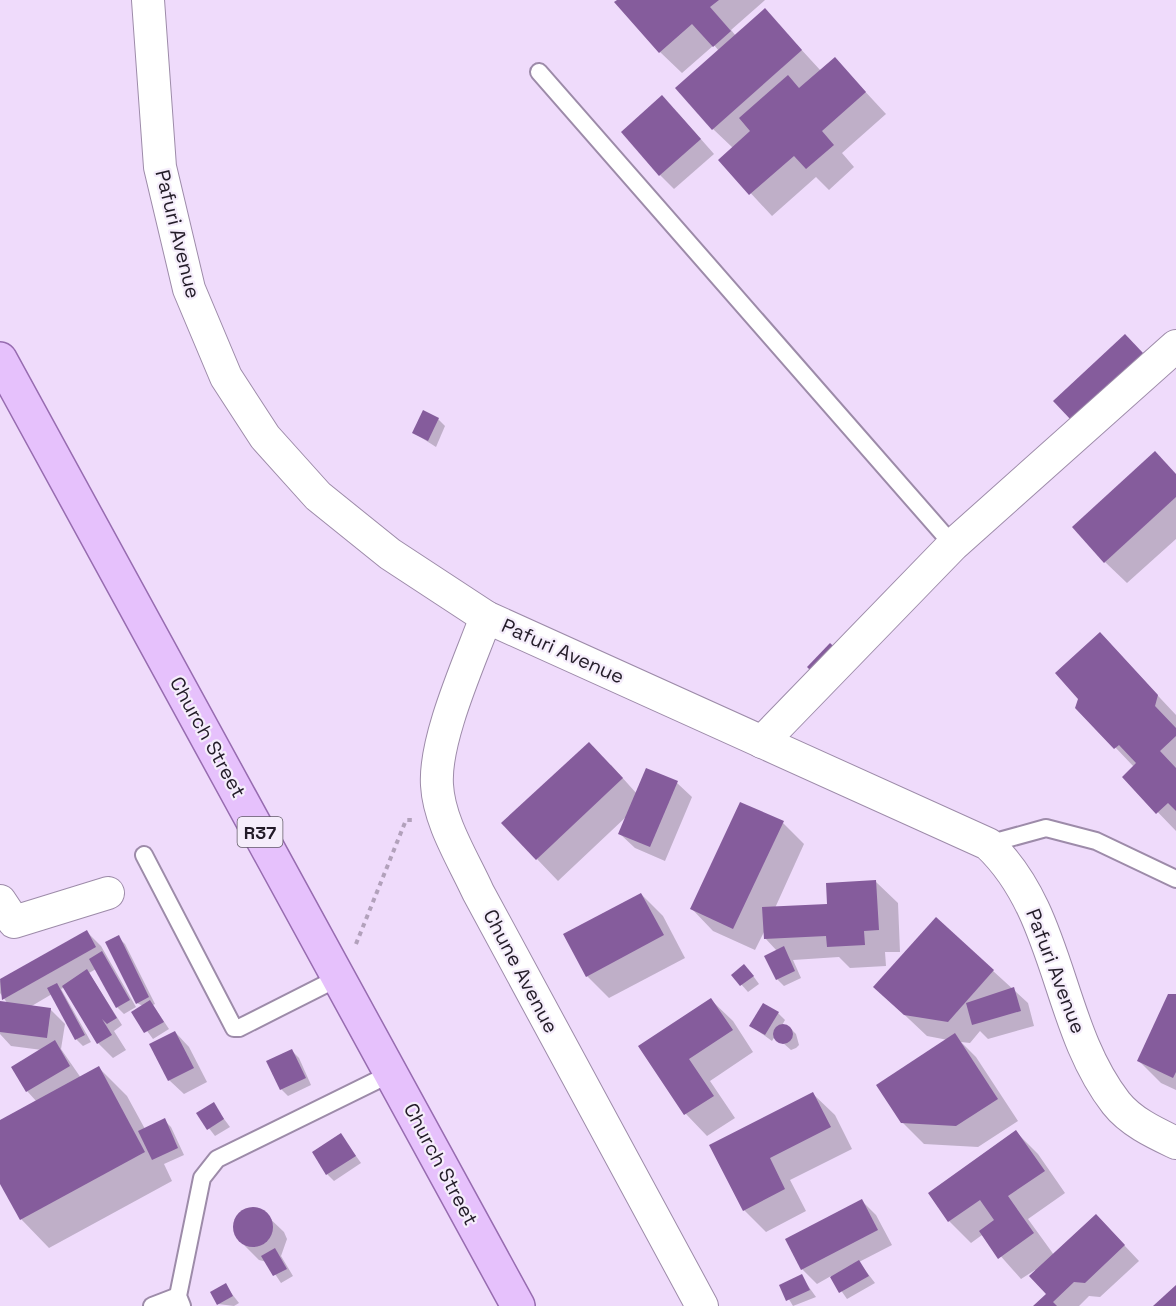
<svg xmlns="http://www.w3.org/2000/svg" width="1176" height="1306" font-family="'Space Grotesk',sans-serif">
  <rect width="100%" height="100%" fill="#efdbfb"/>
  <g fill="#0003">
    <polygon points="619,0 765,0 731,30 736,36 765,10 821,71 835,59 886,114 842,153 854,167 829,190 816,177 772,216 720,160 733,148 713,129 719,51 714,45 682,73 660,52"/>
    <polygon points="677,112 714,154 674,189 660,175"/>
    <polygon points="438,419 445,426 436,447 414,433"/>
    <polygon points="1176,474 1176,539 1127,583 1105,562"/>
    <polygon points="1100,634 1176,715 1176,831 1124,777 1134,767 1077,707"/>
    <polygon points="611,765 637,794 647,770 677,783 692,797 665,861 635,848 620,834 627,816 558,881 537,859"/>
    <polygon points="783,823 804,844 775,908 829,905 876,882 898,903 900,952 885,952 886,966 850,968 839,957 793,960 801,978 784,986 777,979 777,951 765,938 765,930 755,950 713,931 692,909"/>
    <polygon points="641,894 663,916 685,958 609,998 587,976 565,935"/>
    <polygon points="936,919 1028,1003 1034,1026 988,1039 980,1031 970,1043 961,1042 976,1057 1018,1121 978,1147 924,1144 902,1122 948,1040 927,1036 875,987"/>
    <polygon points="87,932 101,946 136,1007 124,1014 117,1007 96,969 89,973 122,1025 114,1031 126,1050 113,1058 98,1043 65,987 61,989 91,1042 83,1046 76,1039 52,994 30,1007 50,1009 65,1024 61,1049 81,1078 99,1068 127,1096 145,1129 164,1120 171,1127 184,1155 164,1164 172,1181 49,1248 21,1219 0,1181 0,1122 37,1102 27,1091 42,1050 11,1046 0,1034 0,1003 8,1004 0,993 0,981"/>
    <polygon points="118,937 125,944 155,1004 153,1005 169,1029 153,1039 133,1012 143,1006 137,1003"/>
    <polygon points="751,973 759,984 748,992 733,975"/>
    <polygon points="1176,995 1176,1090 1161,1083 1139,1061"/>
    <polygon points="711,1000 733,1021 753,1052 710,1081 735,1118 707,1136 686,1114 640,1046"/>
    <polygon points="778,1013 785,1020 781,1027 789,1027 796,1034 799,1045 796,1048 791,1050 775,1036 772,1041 751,1026"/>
    <polygon points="175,1032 189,1047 207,1082 184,1094 169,1080"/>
    <polygon points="292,1051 299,1058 311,1085 288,1096 281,1089"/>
    <polygon points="813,1094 835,1115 852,1149 790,1180 806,1211 766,1232 744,1210 711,1145"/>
    <polygon points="213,1104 230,1127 215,1136 198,1114"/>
    <polygon points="1016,1132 1038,1154 1065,1193 1028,1219 1054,1255 1110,1230 1139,1261 1100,1297 1089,1296 1079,1306 1036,1306 1049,1294 1035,1270 1021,1279 982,1235 971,1243 949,1221 930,1193"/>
    <polygon points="341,1135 361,1163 334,1181 327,1174"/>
    <polygon points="862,1201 876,1215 892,1245 859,1262 875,1283 847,1299 831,1276 817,1284 802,1269"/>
    <polygon points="246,1210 262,1211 284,1232 287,1239 281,1256 293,1276 281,1283 267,1262 259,1260 244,1245 235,1231 239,1215"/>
    <polygon points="801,1276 816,1297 793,1306 781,1286"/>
    <polygon points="225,1285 239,1303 234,1306 218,1304"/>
  </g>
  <g fill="#855c9c">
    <polygon points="617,0 719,0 710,7 731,31 713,47 692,24 659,53 614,2"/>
    <polygon points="765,8 802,50 712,130 675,88"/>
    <polygon points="835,57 866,92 822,131 834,145 806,169 794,156 749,195 718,160 750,131 739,118 788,75 799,88"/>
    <polygon points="662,95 701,139 659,176 621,132"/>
    <polygon points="1125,334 1143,353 1072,421 1053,401"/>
    <polygon points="423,410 439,418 428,441 412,433"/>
    <polygon points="1155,451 1176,474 1176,497 1104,563 1072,527"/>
    <polygon points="1100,632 1158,695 1155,706 1176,728 1176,736 1160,751 1176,768 1176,811 1168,803 1156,814 1122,777 1136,763 1119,745 1114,749 1075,708 1078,699 1055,673"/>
    <polygon points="830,643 843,655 819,679 807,667"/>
    <polygon points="589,742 623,778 536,860 501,823"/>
    <polygon points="646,768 678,781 650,847 618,834"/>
    <polygon points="740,802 784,821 733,929 690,909"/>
    <polygon points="876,880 879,930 864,931 865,945 827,947 826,936 764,939 762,907 827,904 826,883"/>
    <polygon points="641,893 664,935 586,977 563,934"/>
    <polygon points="936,917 994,970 948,1022 904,1015 873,987"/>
    <polygon points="87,930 96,947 2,1000 0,979"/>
    <polygon points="119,935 149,997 136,1004 105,942"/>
    <polygon points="784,946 795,971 776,980 764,956"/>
    <polygon points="102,951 130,1000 116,1008 89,959"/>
    <polygon points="744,964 754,976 740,986 731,975"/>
    <polygon points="87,969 117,1018 107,1024 102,1019 112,1035 97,1044 62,986"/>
    <polygon points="57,983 85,1035 75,1040 47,988"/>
    <polygon points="1014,987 1021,1011 972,1025 966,1003"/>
    <polygon points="1168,994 1176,994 1176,1072 1173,1078 1137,1061"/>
    <polygon points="711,998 733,1030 689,1059 714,1096 684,1115 638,1046"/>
    <polygon points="150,1000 164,1022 144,1033 131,1012"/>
    <polygon points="0,1001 51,1008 47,1038 0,1032"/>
    <polygon points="763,1003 779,1012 765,1035 749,1026"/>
    <circle cx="783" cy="1034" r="10"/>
    <polygon points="175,1031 194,1068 168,1081 149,1044"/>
    <polygon points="955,1033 998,1099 956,1126 901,1123 876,1085"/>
    <polygon points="55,1040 70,1066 26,1092 11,1067"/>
    <polygon points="292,1049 306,1078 280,1090 266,1061"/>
    <polygon points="99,1066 145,1152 20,1220 0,1184 0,1120"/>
    <polygon points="813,1092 831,1127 770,1158 785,1189 743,1211 709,1145"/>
    <polygon points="214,1102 224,1119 207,1130 196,1113"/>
    <polygon points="165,1118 178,1148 152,1160 138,1131"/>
    <polygon points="1016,1130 1045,1171 1008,1196 1034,1233 998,1259 979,1231 994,1220 980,1200 948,1222 928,1193"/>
    <polygon points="341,1133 356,1156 326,1175 312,1152"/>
    <polygon points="862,1199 878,1230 801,1270 785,1239"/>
    <circle cx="253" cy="1227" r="20"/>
    <polygon points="1096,1214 1125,1245 1085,1283 1074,1282 1053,1302 1057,1306 1033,1306 1046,1294 1029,1276"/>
    <polygon points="275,1248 287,1269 273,1276 261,1256"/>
    <polygon points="859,1260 869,1276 839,1293 830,1277"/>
    <polygon points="802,1274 810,1290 786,1301 779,1285"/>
    <polygon points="226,1283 233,1296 217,1305 210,1292"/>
    <polygon points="1176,1285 1176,1306 1153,1306"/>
  </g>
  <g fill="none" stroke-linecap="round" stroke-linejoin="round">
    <defs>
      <g id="lane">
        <polyline points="539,72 953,545"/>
        <polyline points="988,844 1046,828 1096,841 1176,879"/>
        <polyline points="144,855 234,1028 239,1028 340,977"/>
        <polyline points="152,1306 178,1296"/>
        <polyline points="182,1306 178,1296 202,1178 217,1159 392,1073"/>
      </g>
      <g id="street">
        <path d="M 148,0 L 160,167 L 189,289 L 226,377 L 265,437 L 318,496 L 390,554 L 486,617 L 988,844 C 1061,913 1056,1026 1116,1103 C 1131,1122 1155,1133 1176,1143"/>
        <path d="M 486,617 C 470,661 434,739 437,785 C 439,822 463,859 478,892 L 702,1306"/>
        <polyline points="762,742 953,545 1176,346"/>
        <polyline points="0,901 14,922 108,893"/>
      </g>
      <polyline id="primary" points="0,359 518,1306"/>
    </defs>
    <use href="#lane" stroke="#9d8ba9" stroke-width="20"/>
    <use href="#street" stroke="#9d8ba9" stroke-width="34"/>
    <use href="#primary" stroke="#976cb0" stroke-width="36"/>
    <polyline stroke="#b2a1bb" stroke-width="4" stroke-dasharray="4.5 4.5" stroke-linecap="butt" points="356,944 406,820 412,820"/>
    <use href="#lane" stroke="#fff" stroke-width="16"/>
    <use href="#street" stroke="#fff" stroke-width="32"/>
    <use href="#primary" stroke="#e6c1fc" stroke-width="33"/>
  </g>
  <g text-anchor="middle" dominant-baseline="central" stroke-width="4.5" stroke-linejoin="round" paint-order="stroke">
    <rect fill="#f5edfb" stroke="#625b67" stroke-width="1.5" x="237.5" y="817" width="45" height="30" rx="4.5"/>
    <g font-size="18" font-weight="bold" fill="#231c28">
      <text x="260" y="832">R37</text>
    </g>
    <g font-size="20" fill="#231c28" stroke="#f5edfb">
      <text transform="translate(178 234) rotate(76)">Pafuri Avenue</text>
      <text transform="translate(563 651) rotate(24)">Pafuri Avenue</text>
      <text transform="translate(208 737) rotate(61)">Church Street</text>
      <text transform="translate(521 971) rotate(62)">Chune Avenue</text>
      <text transform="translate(1056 971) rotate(69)">Pafuri Avenue</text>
      <text transform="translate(441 1164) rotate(62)">Church Street</text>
    </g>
  </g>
</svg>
